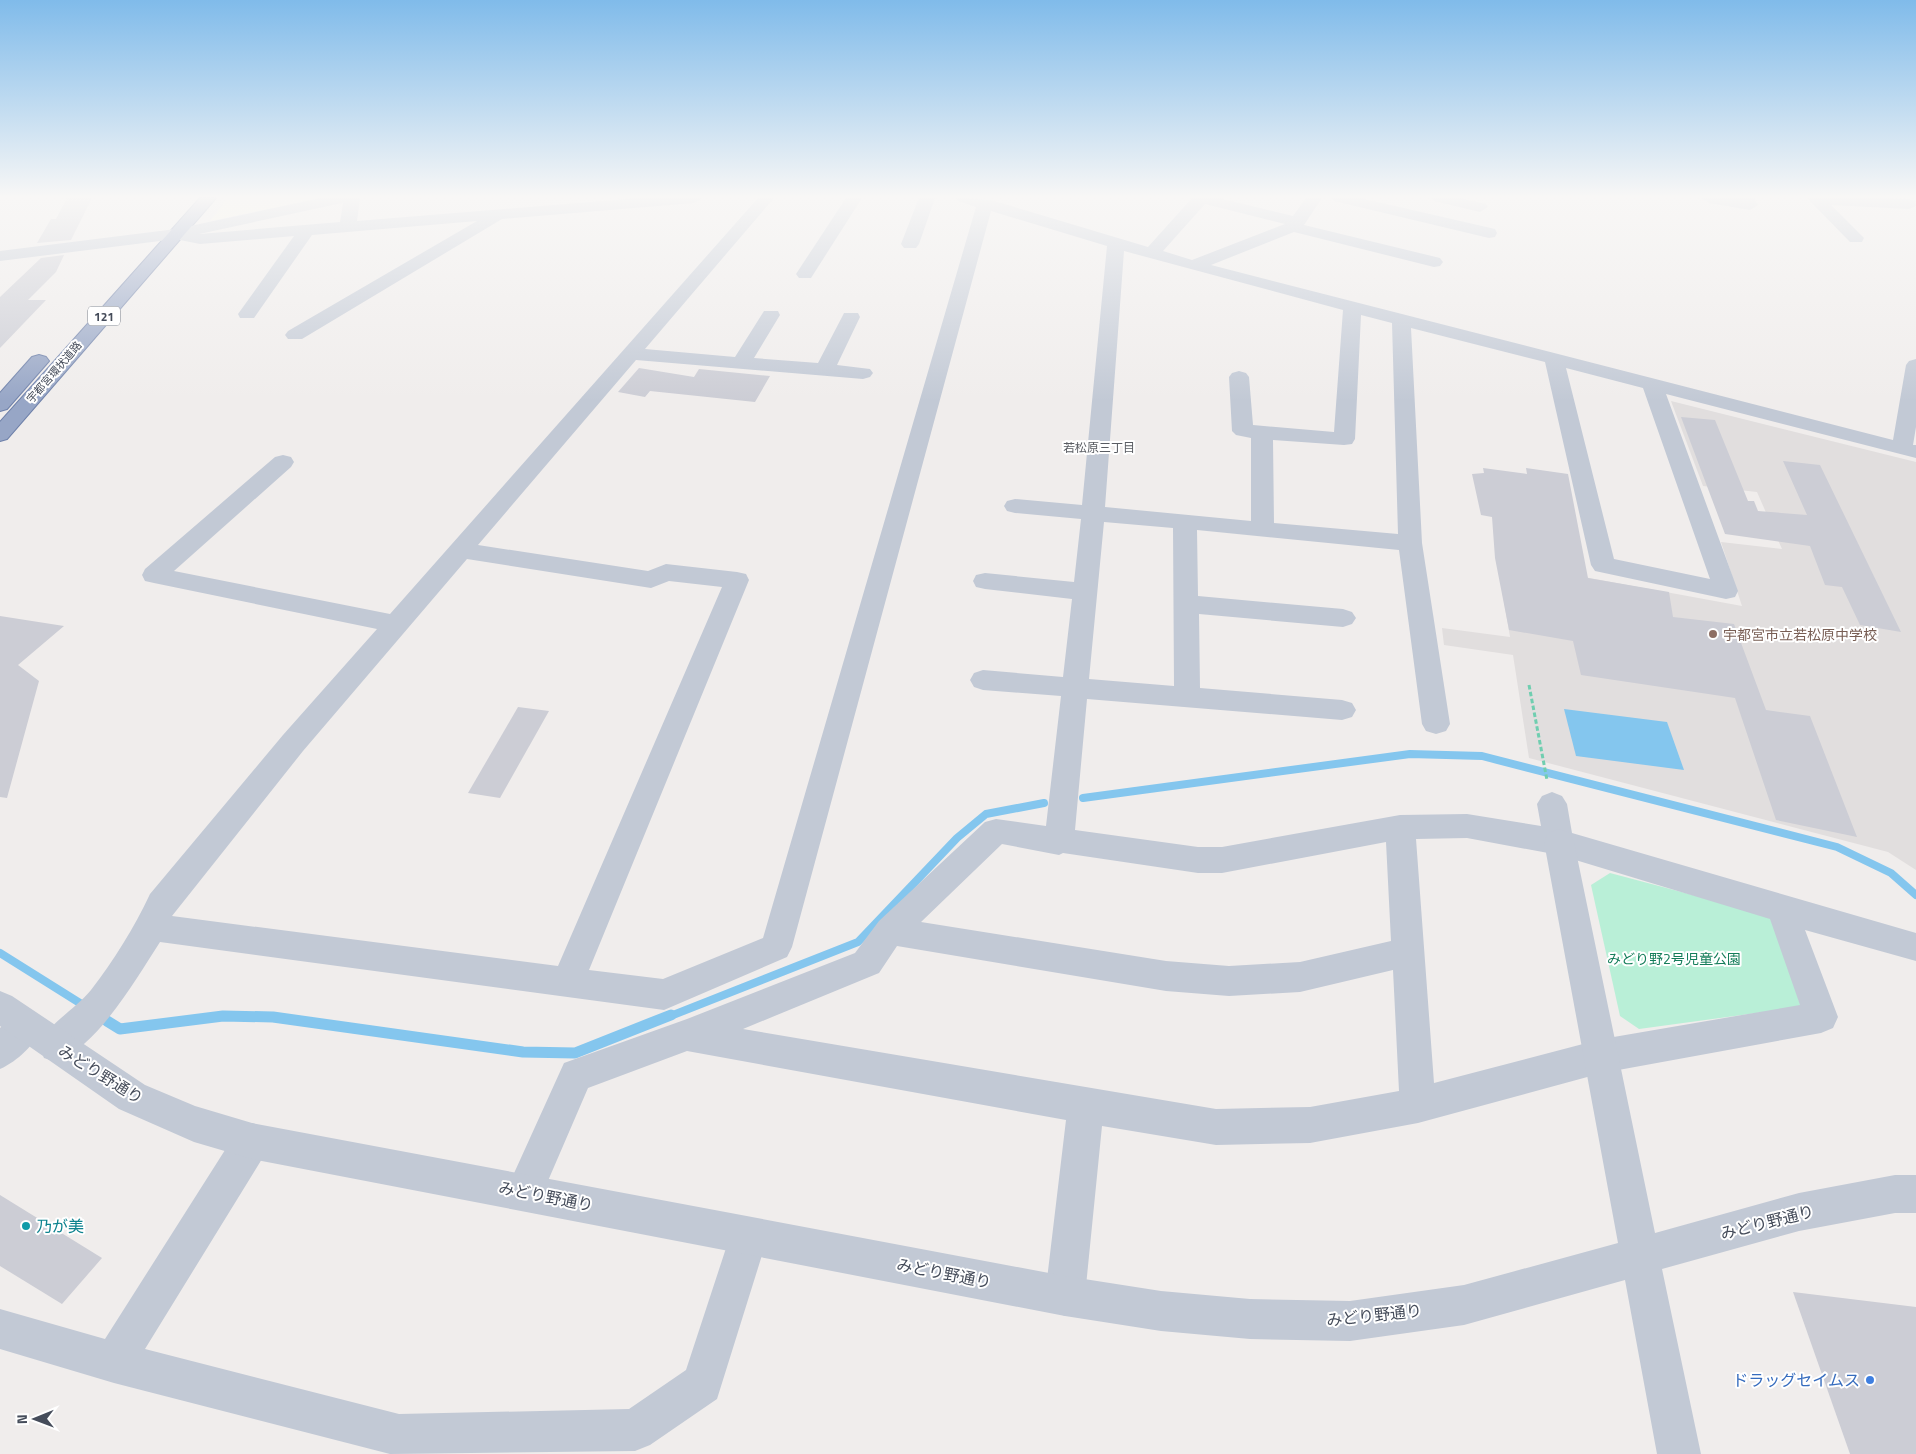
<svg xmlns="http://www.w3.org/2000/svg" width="1916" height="1454" font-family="'Titillium Web','Noto Sans JP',sans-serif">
  <rect width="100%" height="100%" fill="#f0edec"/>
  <polygon fill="#fcf9e4" points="228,198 319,198 210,221"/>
  <polygon fill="#e1dede" points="1671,401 1916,462 1916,870 1888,852 1529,758 1513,655 1444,645 1442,628 1510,637 1497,561 1742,606 1721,542 1782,549 1757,492 1703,486"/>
  <polygon fill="#b9efd7" points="1610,873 1772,916 1801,1007 1639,1029 1620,1016 1591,885"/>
  <polygon fill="#84c6ee" points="1564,709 1667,722 1684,770 1576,756"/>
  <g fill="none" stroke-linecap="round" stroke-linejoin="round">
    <g stroke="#84c6ee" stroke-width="8">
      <polyline points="1083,798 1410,754 1482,756 1837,847 1891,873 1916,895"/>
      <polyline points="0,953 83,1005"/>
      <polyline points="220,1017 249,1017"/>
      <polyline points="668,1017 858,942 957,838 986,814 1044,803"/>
    </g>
    <polyline stroke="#84c6ee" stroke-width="11" points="107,1021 120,1029 223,1016 273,1017 523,1052 575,1053 671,1015"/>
  </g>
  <g fill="#cccdd5">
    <polygon points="67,198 92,198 71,240 37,243 51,219 56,219"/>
    <polygon points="64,255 56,272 28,300 46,300 0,348 0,297 41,258"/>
    <polygon points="639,368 694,377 699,369 770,376 755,402 650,391 645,397 618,392"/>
    <polygon points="1681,417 1715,420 1748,501 1754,501 1758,511 1807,515 1783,461 1820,465 1901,632 1860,625 1842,587 1825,585 1810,546 1725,534"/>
    <polygon points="1483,468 1527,474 1526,468 1568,474 1588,578 1669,592 1673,617 1734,624 1766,710 1810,716 1857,837 1776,820 1735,698 1581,675 1573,641 1509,630 1495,558 1492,517 1481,515 1472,474 1484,473"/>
    <polygon points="0,616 64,626 18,665 39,681 7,798 0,797"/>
    <polygon points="518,707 549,711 500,798 468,793"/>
    <polygon points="0,1195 102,1258 62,1304 0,1266"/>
    <polygon points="1793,1292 1916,1307 1916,1454 1850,1454"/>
  </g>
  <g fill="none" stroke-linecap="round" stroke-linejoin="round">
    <defs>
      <g id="trunk">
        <polygon points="200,198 216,198 7,439 0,441 0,422"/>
        <polygon points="39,355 46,357 49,361 7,409 0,411 0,393 32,357"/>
      </g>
    </defs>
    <use href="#trunk" stroke="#6e80a9" stroke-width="2"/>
    <polyline stroke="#70ceb0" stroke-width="3" stroke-dasharray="4.5 2.5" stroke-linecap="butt" points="1529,685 1547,780"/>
    <g fill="#c2c9d5" fill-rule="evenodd">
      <polygon points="344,198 360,198 357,221 639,198 702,198 694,203 502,219 302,339 288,339 285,335 288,331 477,221 312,235 254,318 240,318 238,314 294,236 200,244 170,238 168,234 170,230 176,229 200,234 340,222"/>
      <path d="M 758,198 L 774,198 L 645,349 L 735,357 L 764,311 L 778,311 L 780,315 L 754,358 L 818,363 L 842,317 L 844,313 L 858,313 L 860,317 L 837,365 L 870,369 L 873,373 L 870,377 L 863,379 L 636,360 L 478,545 L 648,571 L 666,564 L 737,572 L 746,574 L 749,580 L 589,970 L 663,979 L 763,938 L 976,207 L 958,201 L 956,198 L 991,200 L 1148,247 L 1192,198 L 1219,198 L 1293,216 L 1306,198 L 1322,198 L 1304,225 L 1440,258 L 1443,262 L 1440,266 L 1434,267 L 1294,232 L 1211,265 L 1893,440 L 1906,365 L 1909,361 L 1916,359 L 1916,427 L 1913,445 L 1916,445 L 1916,458 L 1666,394 L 1738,591 L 1735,597 L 1726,599 L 1595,571 L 1591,565 L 1545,362 L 1411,328 L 1422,543 L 1450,724 L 1446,731 L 1436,734 L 1426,731 L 1422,724 L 1399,550 L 1197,530 L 1198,596 L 1343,609 L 1352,612 L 1356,618 L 1352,624 L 1343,627 L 1199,614 L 1200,688 L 1342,700 L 1352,703 L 1356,710 L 1352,717 L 1342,720 L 1087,699 L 1075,830 L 1198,847 L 1222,847 L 1400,815 L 1467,814 L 1541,826 L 1537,804 L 1542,796 L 1552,792 L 1562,796 L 1567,804 L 1572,833 L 1916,933 L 1916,961 L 1805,930 L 1838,1017 L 1833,1028 L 1821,1033 L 1602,1073 L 1418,1123 L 1310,1143 L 1216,1145 L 1102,1126 L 1085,1296 L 1079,1310 L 1065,1316 L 1051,1310 L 1045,1296 L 1066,1120 L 687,1051 L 588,1088 L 538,1204 L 525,1210 L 512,1204 L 506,1191 L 564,1063 L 687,1019 L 855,953 L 879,921 L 985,822 L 996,819 L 1046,826 L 1061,696 L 983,690 L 974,687 L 970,680 L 974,673 L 983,670 L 1063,677 L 1072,599 L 985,589 L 976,587 L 973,581 L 976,575 L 985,573 L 1074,582 L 1081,519 L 1015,513 L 1007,511 L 1004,506 L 1007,501 L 1015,499 L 1082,505 L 1107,246 L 991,211 L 792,947 L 787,957 L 664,1010 L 160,942 C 136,979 98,1046 56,1062 L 44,1058 L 39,1046 C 49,1022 75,1010 91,990 C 114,960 134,928 150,894 L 283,735 L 377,629 L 154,583 L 145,581 L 142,575 L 145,569 L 275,457 L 283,455 L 291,457 L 294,462 L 291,467 L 174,571 L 390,614 ZM 1205,204 L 1285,224 L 1192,260 L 1163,251 ZM 1124,251 L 1343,310 L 1334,432 L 1253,425 L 1249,377 L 1246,373 L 1239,371 L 1232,373 L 1229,377 L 1232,431 L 1236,435 L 1251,438 L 1251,521 L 1105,507 ZM 1361,315 L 1392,323 L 1398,534 L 1274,523 L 1273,440 L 1344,445 L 1352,444 L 1355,439 ZM 1566,368 L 1643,388 L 1710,579 L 1614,559 ZM 1104,522 L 1173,528 L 1174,686 L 1089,679 ZM 467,559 L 651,588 L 669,581 L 722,587 L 558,966 L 172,916 L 303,751 ZM 1467,838 L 1559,855 L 1770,919 L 1800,1005 L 1602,1039 L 1434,1083 L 1416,839 ZM 1386,842 L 1391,941 L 1300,962 L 1229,966 L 1166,961 L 921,922 L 1002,844 L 1059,855 L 1063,853 L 1198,873 L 1222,873 ZM 897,946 L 1166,991 L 1229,996 L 1300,992 L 1393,970 L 1399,1091 L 1310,1107 L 1216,1109 L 743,1029 L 879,973 Z"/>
      <polygon points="846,198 862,198 811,278 799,278 796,274"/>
      <polygon points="919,198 935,198 919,244 916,248 904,248 901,244"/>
      <polygon points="1332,198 1360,198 1495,229 1497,233 1495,237 1489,238 1334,201"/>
      <polygon points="1432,198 1460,198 1486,204 1488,207 1480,212 1434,201"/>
      <polygon points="1701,198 1754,198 1758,205 1750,210 1709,203"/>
      <polygon points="1807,198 1909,199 1915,201 1916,206 1909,209 1831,205 1864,238 1862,242 1850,242"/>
      <path d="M 26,1010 L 38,1015 L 43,1026 C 35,1044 18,1061 0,1069 L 0,1028 L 14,1015 Z"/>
      <polygon points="252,1123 265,1128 270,1141 265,1154 145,1349 399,1414 629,1409 686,1370 730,1236 735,1222 749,1217 763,1222 768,1236 717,1399 650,1445 635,1451 390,1454 114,1383 0,1349 0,1309 105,1339 239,1128"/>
    </g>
    <g fill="#c2c9d5" fill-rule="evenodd">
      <polygon points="321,198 350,198 342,203 176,239 0,261 0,251 176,229"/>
      <polygon points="1559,829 1570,833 1574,842 1655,1233 1799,1193 1895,1175 1916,1175 1916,1213 1895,1213 1799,1231 1662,1269 1701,1454 1657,1454 1625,1280 1464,1325 1350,1341 1250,1339 1161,1331 1065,1316 252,1159 194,1142 119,1109 0,1026 0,991 12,996 145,1085 195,1106 252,1123 1065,1276 1161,1291 1250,1299 1350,1301 1464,1285 1618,1243 1544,842 1548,833"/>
    </g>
    <use href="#trunk" fill="#97a6c6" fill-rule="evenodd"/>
  </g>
  <linearGradient id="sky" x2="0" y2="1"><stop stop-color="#80bbea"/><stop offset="0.49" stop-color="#f8f7f6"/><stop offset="1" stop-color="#f8f7f6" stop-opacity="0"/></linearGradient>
  <rect width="1916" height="401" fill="url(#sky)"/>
  <circle fill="#8d6e63" stroke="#fff" stroke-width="2" cx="1713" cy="634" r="5"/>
  <circle fill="#0f9aa8" stroke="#fff" stroke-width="2" cx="26" cy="1226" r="5"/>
  <circle fill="#3f7fe0" stroke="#fff" stroke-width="2" cx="1870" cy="1380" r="5"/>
  <g text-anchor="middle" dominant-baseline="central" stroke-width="4" stroke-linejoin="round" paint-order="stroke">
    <g font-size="11" fill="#454c5a" stroke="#fff">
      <text transform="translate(54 372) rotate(-49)">宇都宮環状道路</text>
    </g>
    <rect fill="#fff" stroke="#7d828c" stroke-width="1" x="88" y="306.5" width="32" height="19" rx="4"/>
    <g font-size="12" font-weight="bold" fill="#454c5a">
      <text x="104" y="316">121</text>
    </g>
    <g font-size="12" fill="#595c62" stroke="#fff">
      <text x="1099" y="447">若松原三丁目</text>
    </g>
    <g font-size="14" fill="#785e54" stroke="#fff" text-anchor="start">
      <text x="1723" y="634">宇都宮市立若松原中学校</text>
    </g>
    <g font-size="14" fill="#147d5a" stroke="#fff">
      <text x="1674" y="958">みどり野2号児童公園</text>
    </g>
    <g font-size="16" fill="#454c5a" stroke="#fff">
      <text transform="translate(101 1074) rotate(32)">みどり野通り</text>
      <text transform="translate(546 1196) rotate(11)">みどり野通り</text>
      <text transform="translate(1767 1222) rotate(-14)">みどり野通り</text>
      <text transform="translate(944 1273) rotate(11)">みどり野通り</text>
      <text transform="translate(1374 1315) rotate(-6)">みどり野通り</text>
    </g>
    <g font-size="16" fill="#0d838f" stroke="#fff" text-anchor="start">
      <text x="36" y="1226">乃が美</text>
    </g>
    <g font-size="16" fill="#366cbe" stroke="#fff" text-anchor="end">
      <text x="1860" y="1380">ドラッグセイムス</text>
    </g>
  </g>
  <g transform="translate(35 1419) rotate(269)" stroke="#ffffff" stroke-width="4" paint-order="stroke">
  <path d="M0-4L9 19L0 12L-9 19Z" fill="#454c5a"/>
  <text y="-8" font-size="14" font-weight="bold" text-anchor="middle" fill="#454c5a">N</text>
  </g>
</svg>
